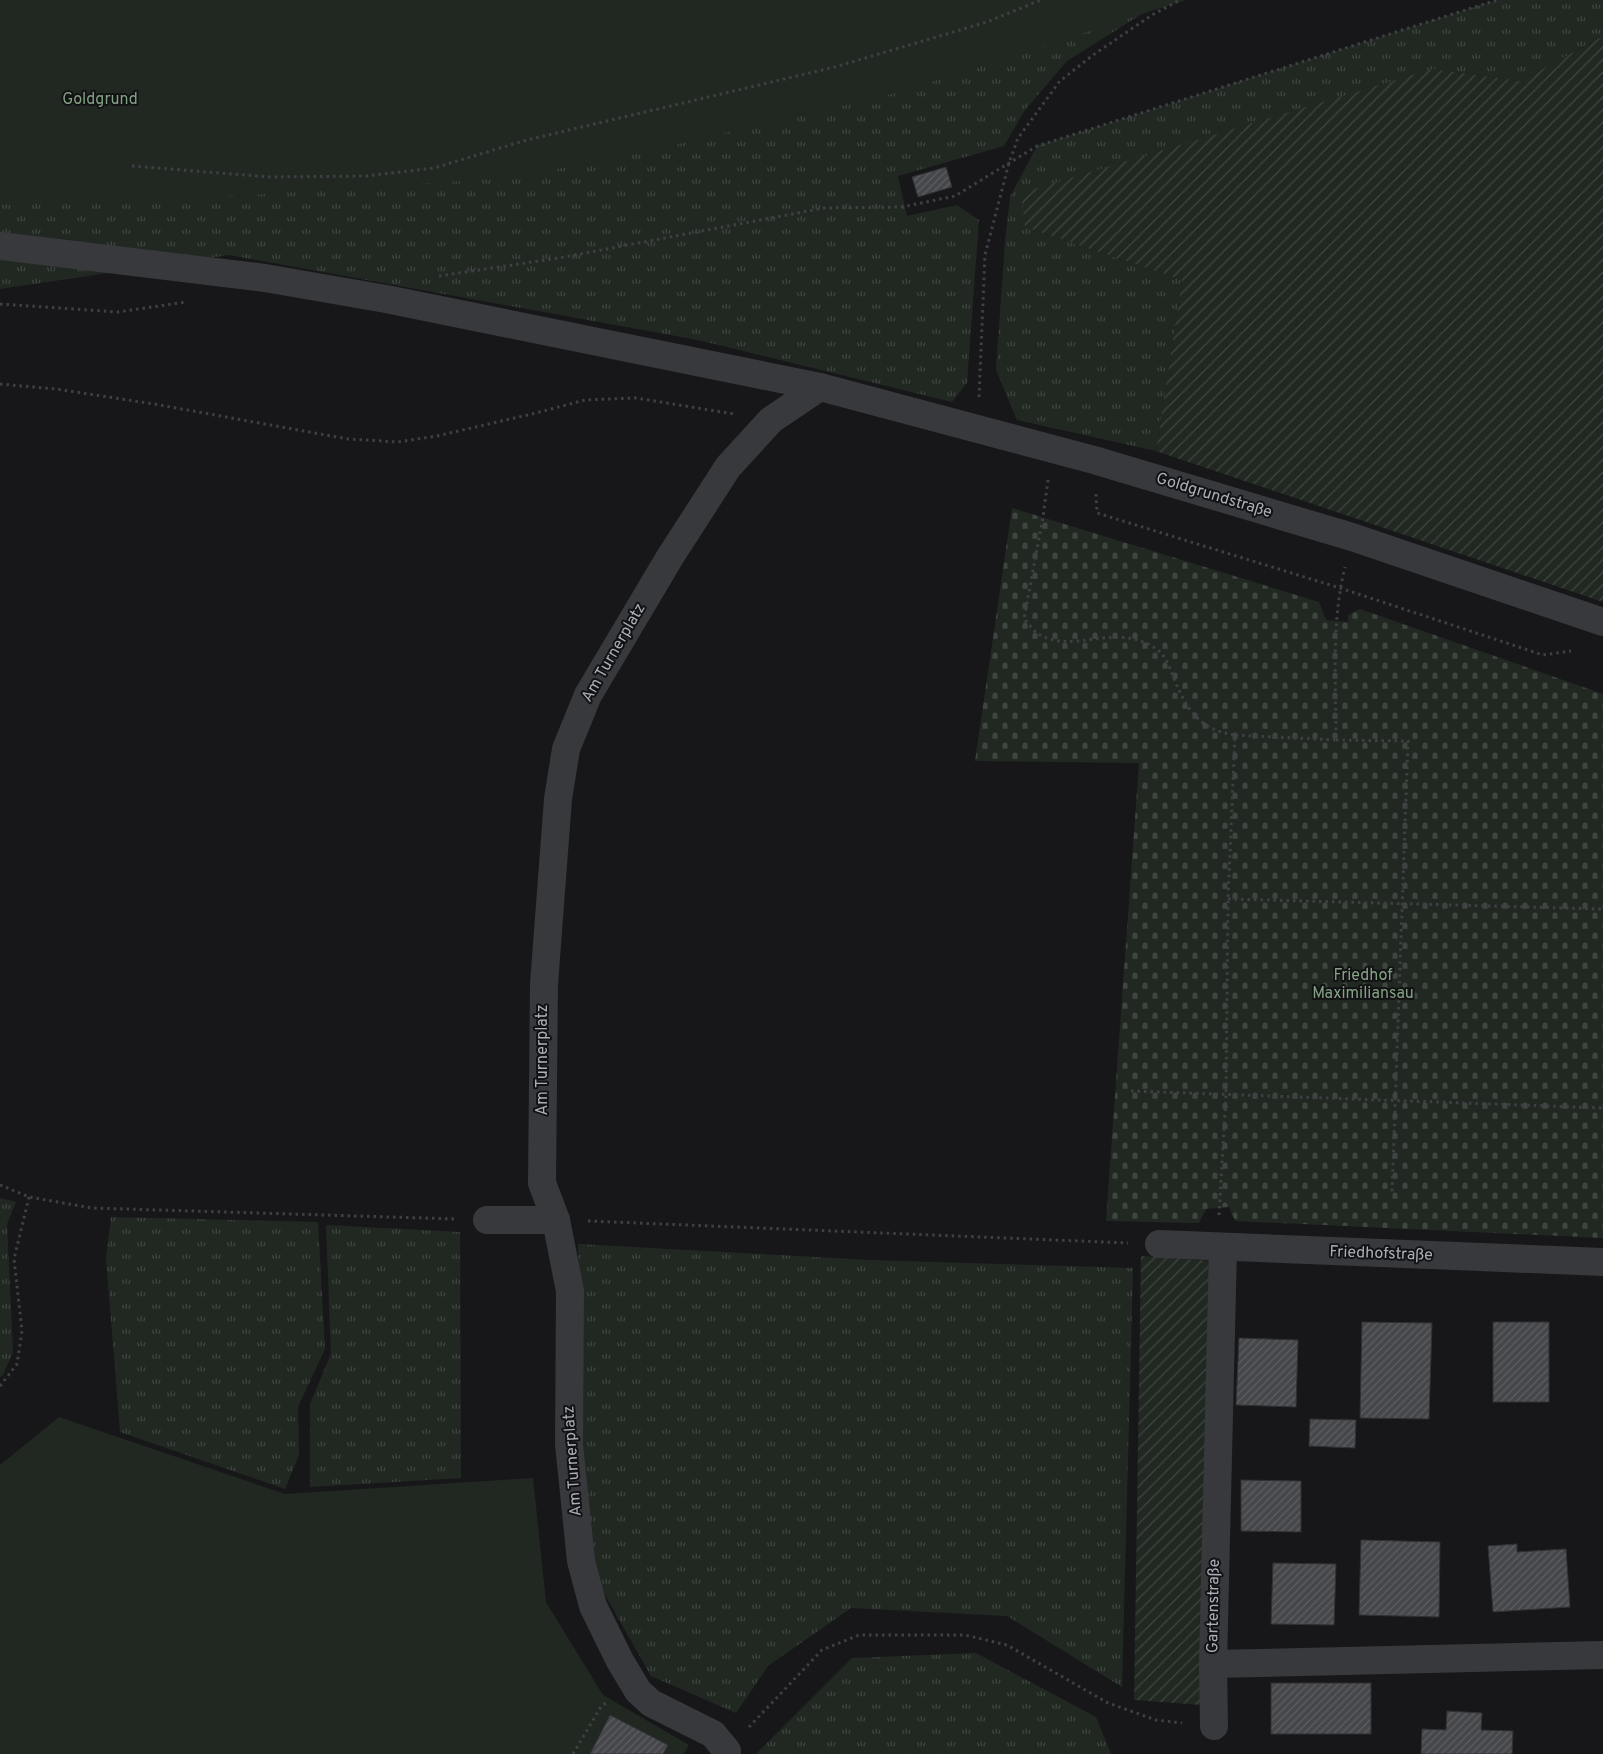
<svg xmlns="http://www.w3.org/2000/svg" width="1603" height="1754" font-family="Overpass,sans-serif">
  <defs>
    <pattern id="grass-tufts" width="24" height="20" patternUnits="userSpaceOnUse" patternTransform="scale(1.25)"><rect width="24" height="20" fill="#212822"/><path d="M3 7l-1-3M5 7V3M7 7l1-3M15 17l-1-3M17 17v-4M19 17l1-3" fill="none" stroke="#3f4540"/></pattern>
    <pattern id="cemetery-stones" width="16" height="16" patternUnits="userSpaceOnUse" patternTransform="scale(1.25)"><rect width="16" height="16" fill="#212822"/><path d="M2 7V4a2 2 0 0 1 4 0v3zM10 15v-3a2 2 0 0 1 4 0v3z" fill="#3f4540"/></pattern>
    <pattern id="garden-furrows" width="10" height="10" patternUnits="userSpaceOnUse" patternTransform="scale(1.25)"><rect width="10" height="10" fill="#212822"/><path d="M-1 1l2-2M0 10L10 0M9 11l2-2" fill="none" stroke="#3f4540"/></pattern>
    <pattern id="building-hatch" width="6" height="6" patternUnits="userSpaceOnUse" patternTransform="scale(1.25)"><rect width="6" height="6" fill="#46474b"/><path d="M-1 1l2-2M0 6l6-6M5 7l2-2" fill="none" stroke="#5e5f63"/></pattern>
  </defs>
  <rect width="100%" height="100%" fill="#171719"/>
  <g fill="url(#grass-tufts)">
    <polygon points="0,0 1164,0 1067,61 1025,110 1004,146 898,176 907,216 957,205 979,220 967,383 952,402 698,340 229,255 0,289"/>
    <polygon points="1497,0 1603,0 1603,36 1521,81 1432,69 1025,227 1182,280 1156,451 1017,420 996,370 1005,241 1010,197 1037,146"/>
    <polygon points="0,1198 16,1202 7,1224 13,1352 3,1375 0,1377"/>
    <polygon points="111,1217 318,1222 325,1349 298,1407 299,1455 285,1489 120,1432 106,1258"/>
    <polygon points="326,1225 460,1232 461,1478 310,1487 310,1404 331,1354"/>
    <polygon points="578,1244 869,1260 1133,1268 1122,1687 1007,1616 851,1608 768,1666 736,1713 651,1676 596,1579 582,1434"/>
    <polygon points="976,1653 1096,1717 1111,1754 756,1754 852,1658"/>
  </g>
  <polygon fill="url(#cemetery-stones)" points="1012,508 1319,602 1326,620 1348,622 1348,615 1360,609 1603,694 1603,1238 1235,1221 1229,1207 1206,1209 1199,1223 1106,1221 1139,763 975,761"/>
  <g fill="#212822">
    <polygon points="0,0 1186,0 896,93 600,162 492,179 251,195 0,204"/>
    <polygon points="59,1417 285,1494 533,1478 546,1602 603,1695 689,1745 684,1754 0,1754 0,1465"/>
  </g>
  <g fill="url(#garden-furrows)">
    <polygon points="1603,36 1603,602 1156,451 1182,280 1025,227 1021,193 1432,69 1521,81"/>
    <polygon points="1141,1256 1212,1261 1201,1705 1134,1700"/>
  </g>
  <g fill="url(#building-hatch)" stroke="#313134">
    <polygon points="946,167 952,187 918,197 912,177"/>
    <polygon points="1362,1322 1432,1323 1429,1419 1360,1418"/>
    <rect x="1493" y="1322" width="56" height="80"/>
    <polygon points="1239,1338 1298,1340 1296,1407 1236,1405"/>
    <polygon points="1310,1419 1356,1420 1355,1448 1309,1446"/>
    <polygon points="1241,1480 1301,1481 1301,1532 1241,1531"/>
    <polygon points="1361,1540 1440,1542 1439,1617 1359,1615"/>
    <polygon points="1517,1544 1517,1552 1566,1549 1570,1607 1493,1612 1488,1546"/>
    <polygon points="1273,1563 1336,1564 1334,1625 1271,1624"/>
    <rect x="1271" y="1683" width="100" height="51"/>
    <polygon points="1447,1711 1482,1713 1481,1730 1513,1731 1512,1754 1421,1754 1422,1729 1446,1730"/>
    <polygon points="610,1715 668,1745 663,1754 590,1754"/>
  </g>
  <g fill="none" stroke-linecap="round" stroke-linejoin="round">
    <g stroke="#3e4044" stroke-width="3" stroke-dasharray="2.5 4" stroke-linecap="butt">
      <polyline points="132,166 270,177 366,176 434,168 527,140 835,67 987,22 1041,0"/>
      <polyline points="439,276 559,258 824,208 902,207 955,196 1037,146 1497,0"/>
      <polyline points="0,304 118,312 186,302"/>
      <polyline points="0,384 56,389 154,404 348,439 398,442 437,436 536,413 585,400 636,398 734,414"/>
      <polyline points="979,397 985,255 1009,163 1018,138 1060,81 1093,55 1152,15 1180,0"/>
      <path d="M 1048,480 L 1043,517 L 1024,619 C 1029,624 1034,632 1040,635 C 1075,654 1115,622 1155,648 C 1165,654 1169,666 1173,676 C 1186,709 1199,730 1235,735"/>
      <polyline points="1096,494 1097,513 1340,588 1543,655 1571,651"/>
      <polyline points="1336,740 1408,741 1392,1193"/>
      <polyline points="1228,899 1603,909"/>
      <polyline points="1131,1091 1603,1108"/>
      <polyline points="0,1185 29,1197 92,1208 457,1219"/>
      <path d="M 1219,1215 L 1226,1095 L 1228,899 L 1235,735 L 1336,740 C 1336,683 1331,623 1345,567"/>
      <polyline points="588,1221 1128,1243"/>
      <polyline points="0,1386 17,1364 22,1331 14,1259 29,1197"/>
      <polyline points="749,1727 822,1650 859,1635 965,1635 1007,1645 1108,1703 1156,1720 1182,1723"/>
      <polyline points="573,1754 602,1705 607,1703"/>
    </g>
    <g stroke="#38393d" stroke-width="28">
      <polyline points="0,246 265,278 386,299 820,387 1094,460 1352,537 1603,622"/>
      <polyline points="487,1220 556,1220"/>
      <polyline points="1159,1244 1603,1262"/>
      <polyline points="1223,1248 1213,1664 1603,1655"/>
      <polyline points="1213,1664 1214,1726"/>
      <polyline points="726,1754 727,1751 713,1734 651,1703 638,1691 620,1661 593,1606 581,1561 569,1444 570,1291 556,1220 542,1183 544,984 558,799 566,749 588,695 670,557 728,467 771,420 820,387"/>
    </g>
  </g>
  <g text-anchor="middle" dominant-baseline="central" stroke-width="4" stroke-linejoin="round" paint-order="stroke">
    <g font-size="16" fill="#83a183" stroke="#121214">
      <text x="100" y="100">Goldgrund</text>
      <text x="1363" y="976">Friedhof<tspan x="1363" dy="18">Maximiliansau</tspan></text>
    </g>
    <g font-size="16" fill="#aaafb7" stroke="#121214">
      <text transform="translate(1214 496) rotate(17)">Goldgrundstraße</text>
      <text transform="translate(614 653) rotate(-60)">Am Turnerplatz</text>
      <text transform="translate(543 1060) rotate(-90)">Am Turnerplatz</text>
      <text transform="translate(1381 1254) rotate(2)">Friedhofstraße</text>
      <text transform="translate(573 1461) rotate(-94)">Am Turnerplatz</text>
      <text transform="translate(1214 1606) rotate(-89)">Gartenstraße</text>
    </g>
  </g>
</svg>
